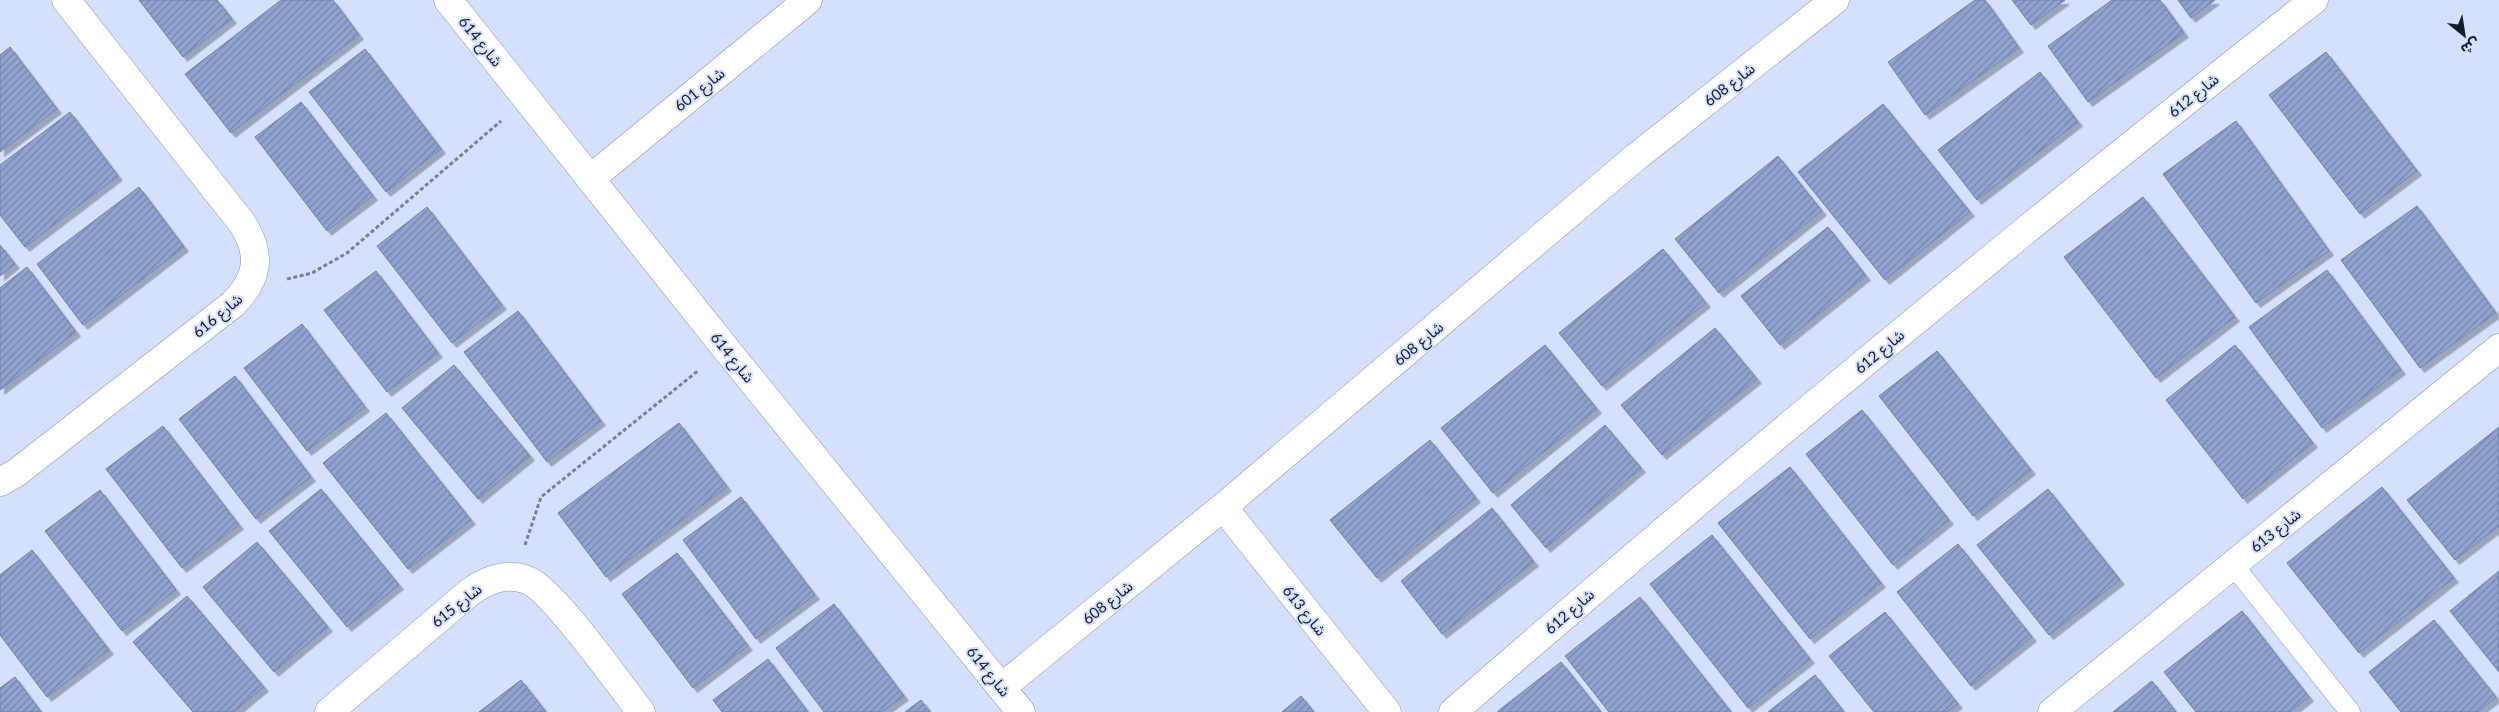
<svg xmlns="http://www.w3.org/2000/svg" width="2499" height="712" font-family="Lato,'Noto Sans Arabic',sans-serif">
  <defs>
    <pattern id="building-hatch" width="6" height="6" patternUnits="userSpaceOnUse" patternTransform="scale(1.25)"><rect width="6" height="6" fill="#90a3cf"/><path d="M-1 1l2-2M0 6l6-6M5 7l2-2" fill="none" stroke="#7484a8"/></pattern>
    <filter id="shadow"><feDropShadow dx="4.5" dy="4.5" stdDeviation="0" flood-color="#0004"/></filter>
  </defs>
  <rect width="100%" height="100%" fill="#d4e0fc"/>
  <g fill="url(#building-hatch)" stroke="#6f82ab" filter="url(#shadow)">
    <polygon points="139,0 217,0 232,19 183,57"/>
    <polygon points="281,0 333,0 359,35 231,133 185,74"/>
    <polygon points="1975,0 1985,0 2019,48 1925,115 1888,62"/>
    <polygon points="2012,0 2065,0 2031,25"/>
    <polygon points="2112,0 2160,0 2184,33 2088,102 2048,46"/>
    <polygon points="2178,0 2215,0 2191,18"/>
    <polygon points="10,47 57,109 0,152 0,55"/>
    <polygon points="365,49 441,149 386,192 309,92"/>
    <polygon points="2326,52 2417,171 2360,214 2269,95"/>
    <polygon points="2040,72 2078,122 1977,200 1938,150"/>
    <polygon points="301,102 373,196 327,231 255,137"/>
    <polygon points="1883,104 1970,212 1885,280 1798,172"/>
    <polygon points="70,112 118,176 25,247 0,215 0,165"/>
    <polygon points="2236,121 2329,251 2256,303 2163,174"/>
    <polygon points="1778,156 1822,211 1719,293 1675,239"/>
    <polygon points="139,187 184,247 83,325 37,264"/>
    <polygon points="2143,197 2235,317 2156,378 2064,257"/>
    <polygon points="2417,206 2496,313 2420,368 2341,260"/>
    <polygon points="427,207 502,305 452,343 377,246"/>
    <polygon points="1828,227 1866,276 1780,345 1741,296"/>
    <polygon points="0,245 15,264 0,276"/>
    <polygon points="1663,249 1706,303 1602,386 1559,333"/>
    <polygon points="27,267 76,332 0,390 0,288"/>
    <polygon points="2327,270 2401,370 2322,428 2249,327"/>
    <polygon points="376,271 438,353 387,392 324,310"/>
    <polygon points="518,311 601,421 547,462 464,352"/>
    <polygon points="302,324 365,407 307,451 244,368"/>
    <polygon points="1715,328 1757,379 1662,455 1621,405"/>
    <polygon points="1545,345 1597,409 1493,493 1441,428"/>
    <polygon points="2235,345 2313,443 2243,499 2166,400"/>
    <polygon points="1937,351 2031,470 1973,516 1879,396"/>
    <polygon points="454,365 530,456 478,499 402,408"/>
    <polygon points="235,376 311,477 256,519 179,419"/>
    <polygon points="1862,410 1949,520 1893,565 1806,454"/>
    <polygon points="386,413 471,520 408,569 323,463"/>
    <polygon points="679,423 727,487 606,577 558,513"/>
    <polygon points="1605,425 1641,468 1546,548 1511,505"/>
    <polygon points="163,426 239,525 182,568 106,469"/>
    <polygon points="2499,427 2499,526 2455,560 2407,500"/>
    <polygon points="1430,440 1476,498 1377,578 1330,520"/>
    <polygon points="1790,467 1881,583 1810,639 1718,523"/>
    <polygon points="2382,487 2454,578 2359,653 2287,563"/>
    <polygon points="321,489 399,585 347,627 269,531"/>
    <polygon points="2048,489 2120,580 2049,635 1977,545"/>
    <polygon points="100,490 176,590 122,631 45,531"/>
    <polygon points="741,497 815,595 756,639 683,540"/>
    <polygon points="1492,508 1534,562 1442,634 1401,581"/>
    <polygon points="1712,535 1810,659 1748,708 1650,584"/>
    <polygon points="257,542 328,627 274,672 203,587"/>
    <polygon points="1958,544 2032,637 1971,686 1897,592"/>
    <polygon points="32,550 109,650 47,697 0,635 0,575"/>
    <polygon points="677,553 748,646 693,688 622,594"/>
    <polygon points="2499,571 2499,672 2450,611"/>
    <polygon points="187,596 264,687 234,712 193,712 133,642"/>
    <polygon points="1640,597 1731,712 1609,712 1565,656"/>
    <polygon points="834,604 904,696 882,712 824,712 776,648"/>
    <polygon points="2242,611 2309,697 2290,712 2196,712 2164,672"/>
    <polygon points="1885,612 1958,704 1947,712 1874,712 1829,656"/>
    <polygon points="2434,620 2496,697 2478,712 2401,712 2369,672"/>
    <polygon points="768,659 808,712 722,712 713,700"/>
    <polygon points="1561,662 1601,712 1498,712 1498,711"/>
    <polygon points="1815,675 1844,712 1768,712"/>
    <polygon points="15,677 41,712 0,712 0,688"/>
    <polygon points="521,680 546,712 479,712"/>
    <polygon points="2152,681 2176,712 2113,712"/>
    <polygon points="1301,696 1314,712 1282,712"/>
    <polygon points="921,700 930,712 905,712"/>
  </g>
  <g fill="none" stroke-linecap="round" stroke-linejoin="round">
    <defs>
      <polyline id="lane" points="2233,565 2350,712"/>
      <g id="street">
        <polyline points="448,0 726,349 1021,712"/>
        <polyline points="590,179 808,0"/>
        <path d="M 0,482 L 16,473 L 233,304 C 259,278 262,254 242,223 L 66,0"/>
        <polyline points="1223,507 1387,712"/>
        <polyline points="1002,687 1223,507 1636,157 1835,0"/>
        <path d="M 329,712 L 470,592 C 487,580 506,572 527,580 C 553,589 620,686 641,712"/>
        <path d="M 1453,712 C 1734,468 2021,230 2314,0"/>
        <polyline points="2052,712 2499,348"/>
      </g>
    </defs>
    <use href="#lane" stroke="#8396c1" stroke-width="21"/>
    <use href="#street" stroke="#8396c1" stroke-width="29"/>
    <g stroke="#788198" stroke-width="3" stroke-dasharray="4 2.5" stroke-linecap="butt">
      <polyline points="287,279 312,273 347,253 501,121"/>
      <polyline points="525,545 541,497 699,370"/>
    </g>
    <use href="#lane" stroke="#fff" stroke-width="20"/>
    <use href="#street" stroke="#fff" stroke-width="28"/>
  </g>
  <g text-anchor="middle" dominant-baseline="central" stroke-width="4" stroke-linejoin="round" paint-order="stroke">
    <g font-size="15" fill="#141b2b" stroke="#d4e0fc">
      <text transform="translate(481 41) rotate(51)">شارع 614</text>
      <text transform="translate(1729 84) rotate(-38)">شارع 608</text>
      <text transform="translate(699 89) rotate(-39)">شارع 601</text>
      <text transform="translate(2193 95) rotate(-39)">شارع 612</text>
      <text transform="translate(217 315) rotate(-40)">شارع 616</text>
      <text transform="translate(1418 343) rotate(-40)">شارع 608</text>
      <text transform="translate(1879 351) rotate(-40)">شارع 612</text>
      <text transform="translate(733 357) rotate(51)">شارع 614</text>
      <text transform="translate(2275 530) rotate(-39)">شارع 613</text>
      <text transform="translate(1107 602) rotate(-39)">شارع 608</text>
      <text transform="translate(456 605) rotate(-39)">شارع 615</text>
      <text transform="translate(1305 610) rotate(51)">شارع 613</text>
      <text transform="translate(1569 611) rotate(-41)">شارع 612</text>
      <text transform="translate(989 671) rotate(51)">شارع 614</text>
    </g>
  </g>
  <g transform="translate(2464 35) rotate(150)" stroke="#d4e0fc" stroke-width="4" paint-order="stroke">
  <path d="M0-4L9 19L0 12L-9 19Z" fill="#141b2b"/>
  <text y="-8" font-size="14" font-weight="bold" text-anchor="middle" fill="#141b2b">ش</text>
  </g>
</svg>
